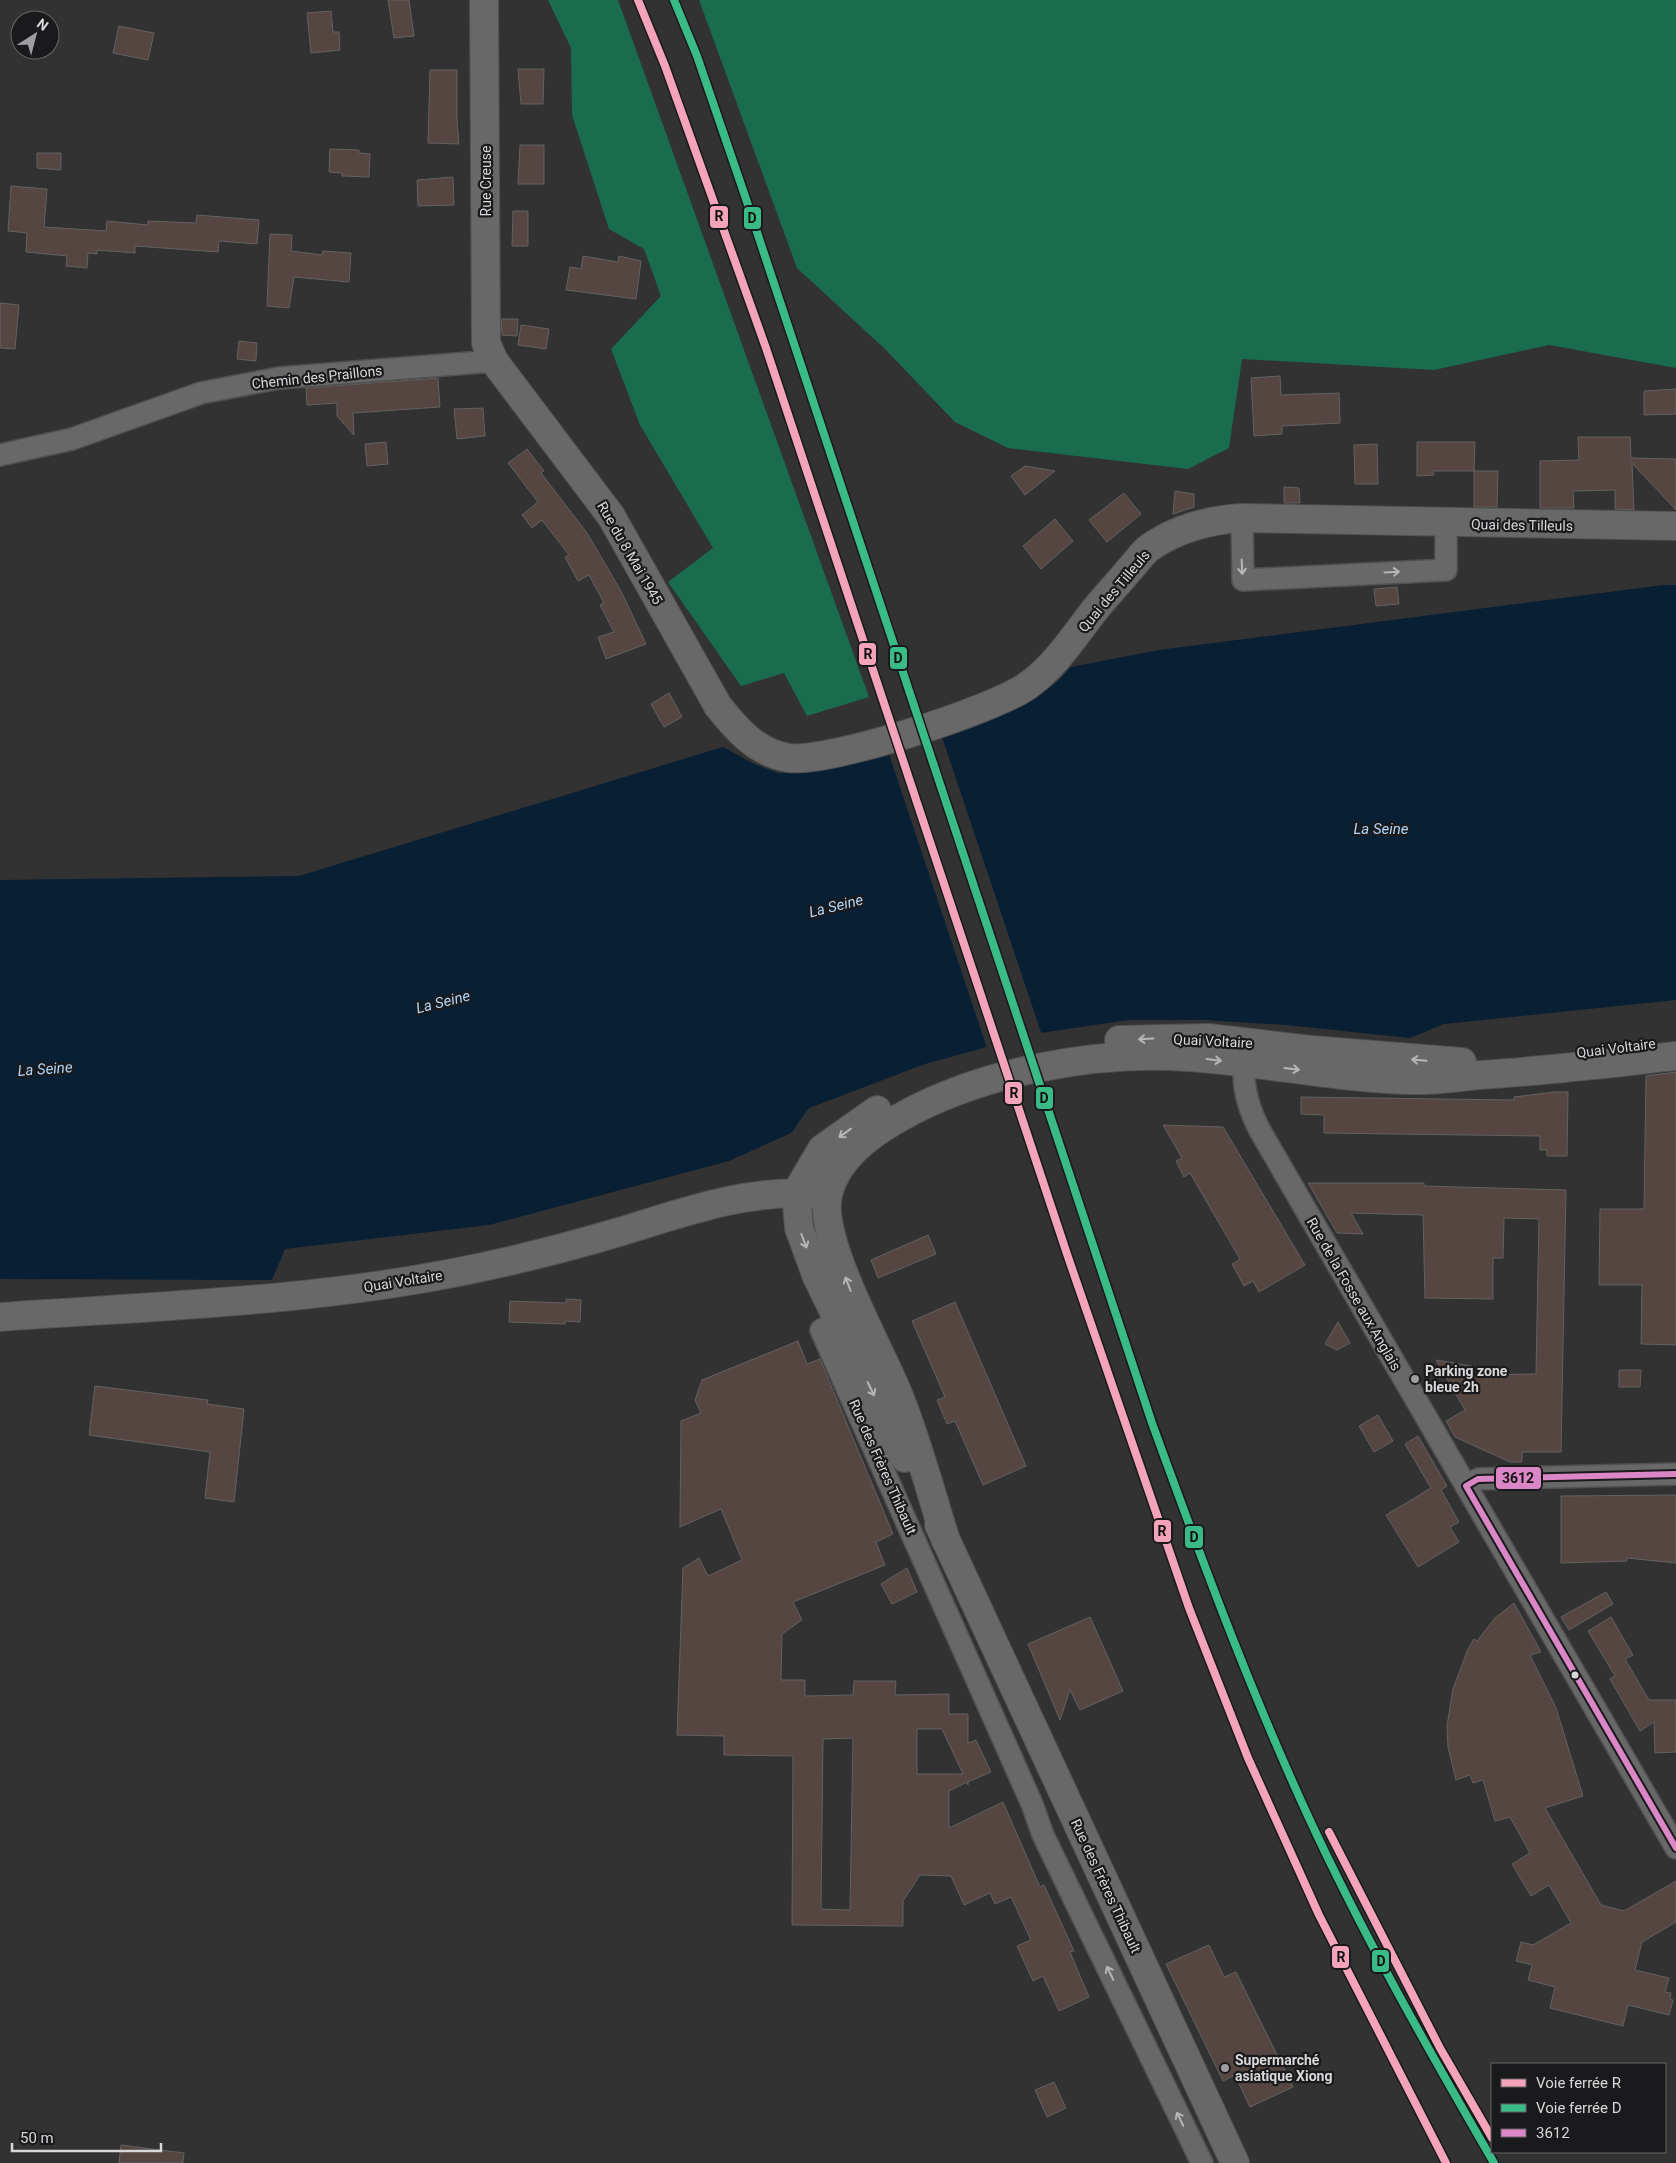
<svg xmlns="http://www.w3.org/2000/svg" width="1676" height="2163" font-family="Roboto,sans-serif">
  <rect width="100%" height="100%" fill="#323233"/>
  <g fill="#196d4e">
    <polygon points="548,0 618,0 869,697 807,716 784,673 741,686 668,582 713,548 640,425 611,349 661,296 644,249 609,229 572,115 571,48"/>
    <polygon points="699,0 1676,0 1676,368 1549,345 1434,370 1242,359 1229,448 1188,469 1008,448 955,422 885,349 797,268"/>
  </g>
  <polygon fill="#091f33" points="1663,585 1676,585 1676,1000 1444,1024 1410,1038 1286,1025 1204,1020 1128,1020 1034,1034 925,1064 809,1108 791,1133 729,1161 489,1225 285,1249 272,1280 0,1279 0,880 299,876 723,747 754,764 778,773 805,773 836,768 1016,708 1040,695 1059,680 1071,667 1159,650"/>
  <polygon fill="#323233" points="940,731 1042,1035 987,1048 887,748"/>
  <g fill="#564642" stroke="#626162" fill-rule="evenodd">
    <polygon points="388,0 409,0 414,36 394,38"/>
    <polygon points="331,11 333,32 339,32 340,50 311,53 307,13"/>
    <polygon points="119,26 154,33 148,60 113,53"/>
    <polygon points="518,69 544,69 543,104 521,104"/>
    <polygon points="430,70 457,70 457,120 459,144 428,143"/>
    <polygon points="520,145 544,145 544,184 518,184"/>
    <polygon points="330,149 359,150 359,153 370,154 369,177 342,176 342,173 329,172"/>
    <polygon points="37,153 61,153 61,170 37,168"/>
    <polygon points="453,177 454,205 418,206 417,180"/>
    <polygon points="11,186 47,189 44,227 106,231 107,221 148,225 148,221 196,223 197,215 259,220 257,244 219,241 218,252 135,246 135,253 97,250 97,254 88,253 87,268 66,266 67,256 26,252 27,233 8,231"/>
    <polygon points="513,211 528,211 528,246 512,246"/>
    <polygon points="270,234 292,235 291,251 322,255 323,251 351,253 349,282 294,277 289,308 267,306"/>
    <polygon points="583,256 618,262 619,256 641,261 636,299 566,290 570,267 581,269"/>
    <polygon points="0,303 19,305 15,349 0,348"/>
    <polygon points="501,319 518,319 517,336 502,335"/>
    <polygon points="521,325 549,329 546,349 518,345"/>
    <polygon points="239,341 257,343 256,361 237,359"/>
    <polygon points="1280,376 1281,395 1339,393 1340,423 1282,426 1282,434 1254,436 1251,378"/>
    <polygon points="438,378 440,407 353,413 354,435 337,416 337,403 307,405 306,388"/>
    <polygon points="1676,389 1676,414 1644,415 1644,391"/>
    <polygon points="483,408 485,436 457,439 454,409"/>
    <polygon points="1578,437 1630,437 1631,458 1676,459 1676,510 1632,463 1634,510 1615,509 1615,490 1573,491 1574,508 1540,508 1540,461 1579,460"/>
    <polygon points="386,442 388,464 367,466 365,444"/>
    <polygon points="1417,442 1475,442 1474,471 1433,471 1434,475 1417,476"/>
    <polygon points="1377,444 1378,484 1355,484 1354,445"/>
    <polygon points="527,449 544,471 541,473 587,533 621,591 646,644 606,659 598,637 614,632 600,605 604,603 589,575 578,581 565,557 569,555 542,520 532,528 522,515 538,502 508,463"/>
    <polygon points="1025,466 1055,471 1025,495 1011,476"/>
    <polygon points="1474,471 1498,471 1497,507 1474,507"/>
    <polygon points="1284,487 1299,488 1300,503 1284,503"/>
    <polygon points="1175,491 1194,494 1194,507 1173,514"/>
    <polygon points="1124,493 1141,514 1107,542 1089,520"/>
    <polygon points="1055,519 1073,541 1041,569 1023,546"/>
    <polygon points="1397,587 1399,604 1376,606 1374,589"/>
    <polygon points="669,693 682,717 664,727 651,704"/>
    <polygon points="1676,1072 1676,1345 1641,1344 1642,1285 1599,1285 1600,1209 1644,1209 1646,1076"/>
    <polygon points="1554,1092 1568,1092 1567,1156 1547,1156 1547,1150 1540,1150 1540,1136 1324,1133 1324,1115 1301,1114 1301,1097 1514,1100 1514,1097"/>
    <polygon points="1163,1125 1223,1127 1305,1265 1259,1292 1253,1281 1244,1286 1232,1264 1240,1259 1190,1173 1184,1177 1176,1161 1182,1158"/>
    <polygon points="1308,1183 1424,1183 1424,1186 1566,1190 1561,1452 1522,1452 1522,1462 1510,1462 1455,1437 1446,1421 1465,1410 1436,1360 1472,1366 1472,1375 1536,1374 1539,1219 1504,1218 1503,1258 1493,1258 1493,1299 1425,1298 1423,1215 1351,1213 1363,1234 1337,1233"/>
    <polygon points="928,1235 936,1254 878,1278 871,1260"/>
    <polygon points="566,1299 581,1300 580,1322 565,1321 565,1324 509,1322 510,1301 566,1303"/>
    <polygon points="955,1302 1026,1466 983,1485 955,1421 947,1424 937,1400 945,1397 912,1321"/>
    <polygon points="1338,1322 1350,1343 1337,1350 1325,1344"/>
    <path d="M 798,1341 L 807,1364 L 820,1359 L 893,1534 L 876,1542 L 885,1565 L 793,1602 L 802,1620 L 782,1634 L 781,1680 L 805,1680 L 805,1696 L 853,1695 L 854,1681 L 896,1681 L 895,1695 L 949,1694 L 949,1714 L 968,1714 L 968,1743 L 976,1740 L 991,1772 L 968,1782 L 968,1785 L 967,1782 L 949,1791 L 949,1828 L 1003,1802 L 1040,1887 L 1044,1885 L 1074,1951 L 1070,1952 L 1089,1997 L 1059,2011 L 1043,1976 L 1033,1981 L 1017,1946 L 1031,1940 L 1011,1897 L 995,1904 L 990,1893 L 964,1905 L 951,1876 L 920,1875 L 903,1901 L 903,1926 L 792,1925 L 793,1756 L 724,1755 L 724,1736 L 677,1735 L 683,1568 L 699,1558 L 708,1576 L 742,1560 L 721,1509 L 680,1527 L 681,1421 L 701,1413 L 695,1400 L 702,1380 ZM 917,1729 L 942,1729 L 963,1774 L 917,1774 ZM 853,1738 L 850,1910 L 821,1909 L 823,1739 Z"/>
    <polygon points="1619,1370 1641,1370 1640,1387 1619,1387"/>
    <polygon points="95,1386 208,1400 207,1404 244,1409 234,1502 205,1498 210,1452 89,1435"/>
    <polygon points="1378,1415 1393,1441 1374,1452 1359,1426"/>
    <polygon points="1418,1436 1447,1486 1441,1490 1459,1522 1450,1527 1459,1542 1418,1567 1386,1515 1431,1488 1405,1444"/>
    <polygon points="1676,1495 1676,1563 1627,1558 1627,1561 1561,1563 1561,1496"/>
    <polygon points="907,1568 917,1592 892,1604 881,1584"/>
    <polygon points="1606,1592 1613,1604 1569,1630 1561,1617"/>
    <polygon points="1514,1603 1541,1652 1530,1655 1556,1708 1583,1796 1545,1808 1601,1905 1624,1911 1676,1881 1676,1922 1642,1942 1635,1970 1669,1978 1665,1992 1671,1993 1670,1999 1673,2000 1669,2015 1628,2005 1623,2026 1550,2008 1555,1987 1528,1980 1532,1965 1516,1961 1521,1942 1533,1945 1571,1923 1549,1885 1531,1896 1512,1864 1530,1853 1510,1817 1495,1821 1483,1780 1473,1783 1470,1775 1456,1780 1448,1747 1447,1726 1453,1689 1468,1649 1474,1639 1477,1641 1495,1618"/>
    <polygon points="1090,1617 1123,1691 1080,1710 1070,1690 1060,1720 1028,1644"/>
    <polygon points="1611,1617 1633,1655 1625,1659 1649,1700 1676,1700 1676,1752 1655,1753 1654,1722 1640,1731 1610,1679 1615,1676 1588,1631"/>
    <polygon points="1209,1945 1224,1977 1236,1972 1293,2087 1250,2107 1235,2075 1223,2081 1166,1964"/>
    <polygon points="1054,2082 1066,2108 1047,2117 1035,2090"/>
    <polygon points="121,2145 184,2153 183,2163 119,2163"/>
  </g>
  <g fill="none" stroke-linecap="round" stroke-linejoin="round">
    <defs>
      <g id="minor">
        <polyline points="0,455 72,439 201,393 279,378 494,361"/>
        <polyline points="1242,518 1243,580 1446,570 1446,523"/>
        <path d="M 1246,1049 C 1241,1079 1245,1101 1259,1129 L 1676,1848"/>
        <polyline points="851,1314 821,1330 1032,1804 1043,1835 1202,2163"/>
        <polyline points="1466,1486 1478,1479 1676,1474"/>
      </g>
      <g id="tertiary">
        <path d="M 484,0 L 486,343 L 494,361 L 611,516 L 718,706 C 737,730 757,753 789,758 C 830,763 993,710 1027,686 C 1054,667 1070,642 1090,616 C 1102,600 1116,586 1129,570 C 1136,563 1142,553 1149,548 C 1177,528 1209,520 1242,518 L 1676,526"/>
        <polyline points="1119,1040 1208,1038 1311,1050 1462,1062"/>
        <polyline points="796,1193 799,1228 817,1277 905,1458"/>
        <polyline points="796,1193 822,1149 877,1110"/>
        <path d="M 0,1317 C 153,1306 307,1302 458,1272 C 514,1261 565,1248 619,1232 C 682,1213 746,1189 813,1194"/>
        <polyline points="939,1525 1235,2163"/>
        <path d="M 946,1541 C 931,1493 918,1443 899,1396 C 881,1350 817,1240 828,1194 C 837,1158 869,1135 899,1118 C 980,1072 1096,1050 1188,1057 C 1263,1062 1335,1078 1410,1080 C 1433,1081 1457,1077 1480,1075 C 1545,1071 1611,1063 1676,1056"/>
      </g>
    </defs>
    <use href="#minor" stroke="#505051" stroke-width="24"/>
    <use href="#tertiary" stroke="#505051" stroke-width="30"/>
    <use href="#minor" stroke="#686869" stroke-width="21"/>
    <use href="#tertiary" stroke="#686869" stroke-width="28"/>
    <defs>
      <polyline id="bus-1" points="1676,1474 1478,1479 1466,1486 1676,1848"/>
    </defs>
    <use href="#bus-1" stroke="#1a191b" stroke-width="10"/>
    <use href="#bus-1" stroke="#db86c6" stroke-width="6"/>
    <defs>
      <g id="rail-1">
        <polyline points="638,0 665,66 766,348 1067,1254 1189,1608 1248,1758 1319,1915 1446,2163"/>
        <polyline points="1329,1832 1440,2048 1492,2138"/>
      </g>
      <path id="rail-2" d="M 674,0 L 697,56 L 745,196 L 1152,1423 C 1200,1555 1249,1688 1308,1816 C 1363,1935 1428,2049 1494,2163"/>
    </defs>
    <use href="#rail-1" stroke="#1a191b" stroke-width="11"/>
    <use href="#rail-2" stroke="#1a191b" stroke-width="11"/>
    <use href="#rail-1" stroke="#f3a4ba" stroke-width="8"/>
    <use href="#rail-2" stroke="#3aba87" stroke-width="8"/>
  </g>
  <defs><path id="oneway-shaft" d="M-6 0H5M1.5-3L5.5 0L1.5 3" fill="none" stroke-width="1.6" stroke-linecap="round" stroke-linejoin="round" transform="scale(1.25)"/></defs>
  <g stroke="#b6b6b8">
    <use href="#oneway-shaft" transform="translate(1242 567) rotate(87)"/>
    <use href="#oneway-shaft" transform="translate(1392 572) rotate(-3)"/>
    <use href="#oneway-shaft" transform="translate(1146 1039) rotate(177)"/>
    <use href="#oneway-shaft" transform="translate(1214 1060) rotate(7)"/>
    <use href="#oneway-shaft" transform="translate(1419 1060) rotate(-175)"/>
    <use href="#oneway-shaft" transform="translate(1292 1069) rotate(7)"/>
    <use href="#oneway-shaft" transform="translate(845 1133) rotate(144)"/>
    <use href="#oneway-shaft" transform="translate(804 1241) rotate(69)"/>
    <use href="#oneway-shaft" transform="translate(848 1284) rotate(-111)"/>
    <use href="#oneway-shaft" transform="translate(871 1389) rotate(64)"/>
    <use href="#oneway-shaft" transform="translate(1110 1973) rotate(-116)"/>
    <use href="#oneway-shaft" transform="translate(1180 2119) rotate(-116)"/>
  </g>
  <g fill="#9e9ea0" stroke="#1a191b" stroke-width="2">
    <circle cx="1415" cy="1379" r="5"/>
    <circle cx="1225" cy="2068" r="5"/>
  </g>
  <circle fill="#d8d8da" stroke="#1a191b" stroke-width="2" cx="1575" cy="1675" r="4.5"/>
  <g text-anchor="middle" dominant-baseline="central" stroke-width="4.5" stroke-linejoin="round" paint-order="stroke">
    <g font-size="14" fill="#d8d8da" stroke="#1a191b">
      <text transform="translate(486 181) rotate(-90)">Rue Creuse</text>
      <text transform="translate(317 377) rotate(-6)">Chemin des Praillons</text>
      <text transform="translate(1522 525) rotate(1)">Quai des Tilleuls</text>
      <text transform="translate(630 553) rotate(60)">Rue du 8 Mai 1945</text>
      <text transform="translate(1114 591) rotate(-50)">Quai des Tilleuls</text>
      <text transform="translate(1213 1041) rotate(3)">Quai Voltaire</text>
      <text transform="translate(1616 1048) rotate(-7)">Quai Voltaire</text>
      <text transform="translate(403 1281) rotate(-9)">Quai Voltaire</text>
      <text transform="translate(1354 1294) rotate(60)">Rue de la Fosse aux Anglais</text>
      <text transform="translate(883 1467) rotate(66)">Rue des Frères Thibault</text>
      <text transform="translate(1106 1886) rotate(65)">Rue des Frères Thibault</text>
    </g>
    <g font-size="14" font-weight="bold" fill="#d8d8da" stroke="#1a191b" text-anchor="start">
      <text x="1425" y="1371">Parking zone<tspan x="1425" dy="16">bleue 2h</tspan></text>
      <text x="1235" y="2060">Supermarché<tspan x="1235" dy="16">asiatique Xiong</tspan></text>
    </g>
    <g font-size="15" font-style="italic" fill="#afd3f7" stroke="#1a191b">
      <text x="1381" y="829">La Seine</text>
      <text transform="translate(836 906) rotate(-14)">La Seine</text>
      <text transform="translate(443 1002) rotate(-14)">La Seine</text>
      <text transform="translate(45 1069) rotate(-4)">La Seine</text>
    </g>
  </g>
  <g stroke="#1a191b" stroke-width="2">
    <rect x="709" y="205" width="20" height="24" rx="5" fill="#f3a4ba"/>
    <rect x="743" y="206" width="19" height="24" rx="5" fill="#3aba87"/>
    <rect x="858" y="642" width="19" height="24" rx="5" fill="#f3a4ba"/>
    <rect x="889" y="646" width="19" height="24" rx="5" fill="#3aba87"/>
    <rect x="1004" y="1081" width="19" height="24" rx="5" fill="#f3a4ba"/>
    <rect x="1035" y="1086" width="19" height="24" rx="5" fill="#3aba87"/>
    <rect x="1495" y="1466" width="47" height="24" rx="5" fill="#db86c6"/>
    <rect x="1153" y="1519" width="19" height="24" rx="5" fill="#f3a4ba"/>
    <rect x="1184" y="1525" width="20" height="24" rx="5" fill="#3aba87"/>
    <rect x="1331" y="1945" width="19" height="24" rx="5" fill="#f3a4ba"/>
    <rect x="1371" y="1949" width="19" height="24" rx="5" fill="#3aba87"/>
  </g>
  <g font-size="14" text-anchor="middle" font-weight="bold" fill="#111">
    <text x="719" y="221">R</text>
    <text x="752" y="223">D</text>
    <text x="868" y="659">R</text>
    <text x="898" y="663">D</text>
    <text x="1014" y="1098">R</text>
    <text x="1044" y="1103">D</text>
    <text x="1518" y="1483">3612</text>
    <text x="1162" y="1536">R</text>
    <text x="1194" y="1542">D</text>
    <text x="1341" y="1962">R</text>
    <text x="1381" y="1966">D</text>
  </g>
  <rect x="1491" y="2063" width="175" height="90" fill="#1a191b" stroke="#666567"/>
  <rect x="1501" y="2079" width="25" height="8" fill="#f3a4ba" stroke="#666567"/>
  <text x="1536" y="2088" font-size="15" fill="#d8d8da">Voie ferrée R</text>
  <rect x="1501" y="2104" width="25" height="8" fill="#3aba87" stroke="#666567"/>
  <text x="1536" y="2113" font-size="15" fill="#d8d8da">Voie ferrée D</text>
  <rect x="1501" y="2129" width="25" height="8" fill="#db86c6" stroke="#666567"/>
  <text x="1536" y="2138" font-size="15" fill="#d8d8da">3612</text>
  <g transform="translate(35 35) rotate(36)"><circle r="24" fill="#1a191b" stroke="#666567"/>
  <path d="M0-4L9 19L0 12L-9 19Z" fill="#9e9ea0"/>
  <text y="-8" font-size="14" font-weight="bold" text-anchor="middle" fill="#d8d8da">N</text>
  </g>
  <path d="M12 2143v8h149v-8" fill="none" stroke="#d8d8da" stroke-width="2.5"/>
  <text x="20" y="2143" font-size="15" fill="#d8d8da" stroke="#1a191b" stroke-width="4" paint-order="stroke">50 m</text>
</svg>
